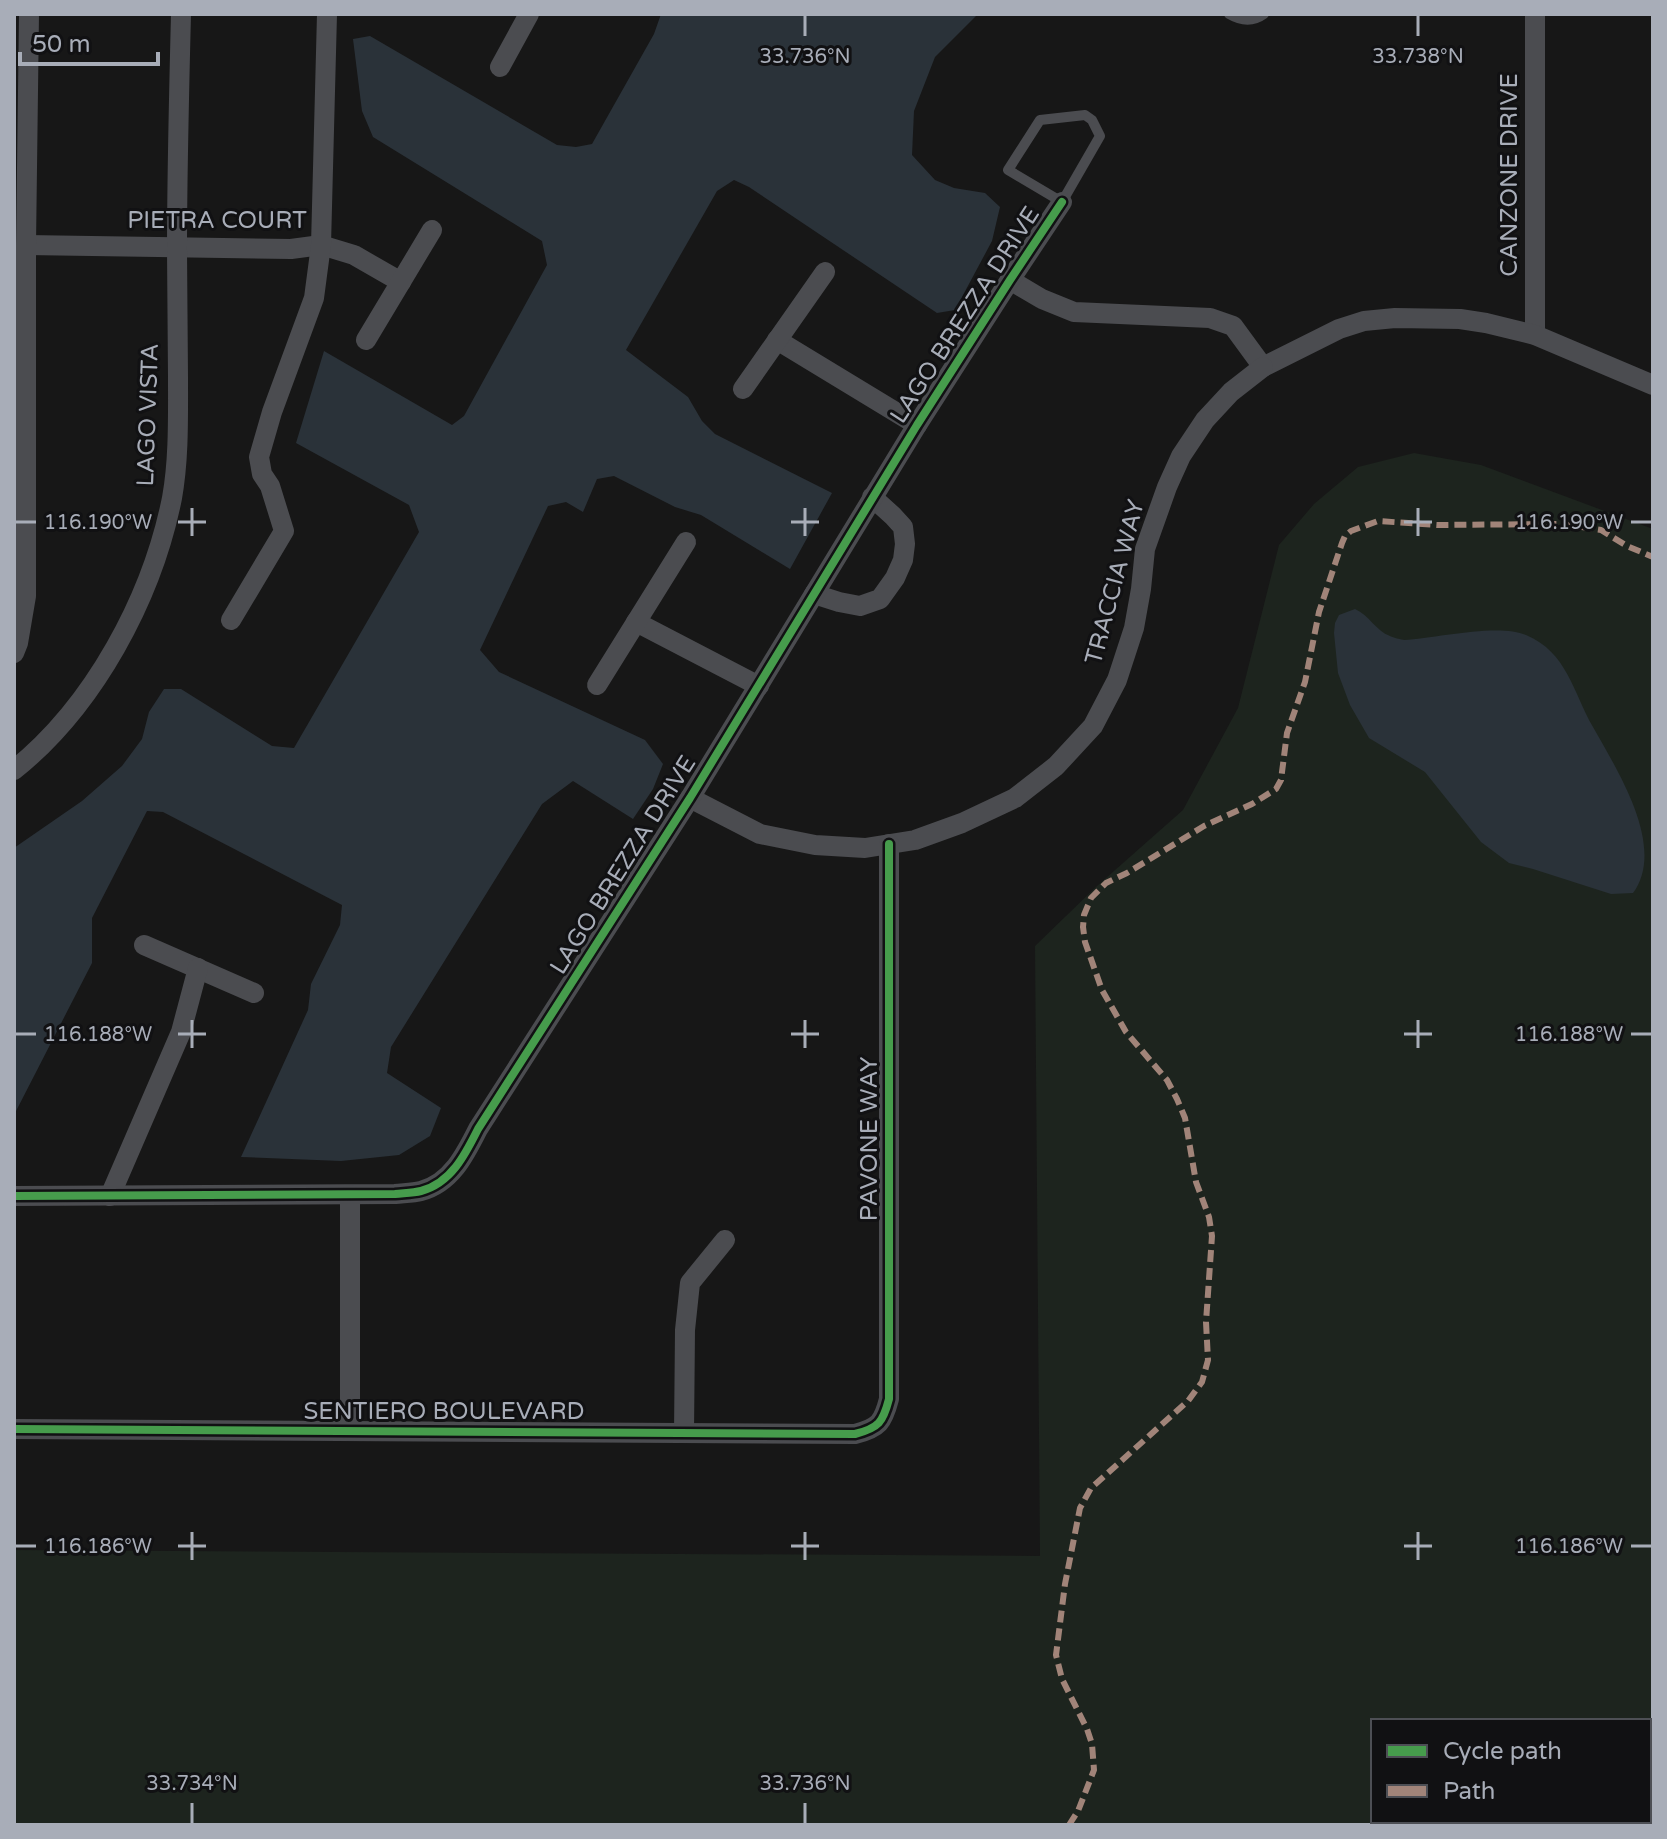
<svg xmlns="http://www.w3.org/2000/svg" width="1667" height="1839" font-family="'Varela Round',sans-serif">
  <rect width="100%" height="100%" fill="#171717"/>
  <path fill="#1d241e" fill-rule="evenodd" d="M 1414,453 L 1481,465 L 1653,529 L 1653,1825 L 14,1825 L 14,1550 L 1040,1556 L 1035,946 L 1097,886 L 1183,810 L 1238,708 L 1279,545 L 1314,504 L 1358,467 ZM 1373,1721 L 1649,1721 L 1649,1821 L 1373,1821 Z"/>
  <g fill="#2a3239">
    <polygon points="661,14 978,14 935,57 914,111 912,155 935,180 954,188 985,193 1000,207 992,241 955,310 937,313 749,187 734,180 717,191 626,350 688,397 702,421 715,434 832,493 790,569 701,515 675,507 614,476 597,479 583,512 566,502 548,506 480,650 499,672 645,740 663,764 653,789 633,819 573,781 542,804 391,1047 387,1073 441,1108 430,1136 399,1155 341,1161 241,1157 308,1010 311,984 340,925 342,905 163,812 147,811 92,918 92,963 14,1115 14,848 82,801 122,766 142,739 149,712 164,689 181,689 272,746 294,748 419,532 409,505 296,443 324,351 452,425 464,416 547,265 542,241 373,137 362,111 353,39 370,36 557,145 576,147 592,144 654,34"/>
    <path d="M 1355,609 C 1369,615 1376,631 1390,636 C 1391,637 1403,640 1404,640 C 1436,638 1499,623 1526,635 C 1567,652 1573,692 1593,727 C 1617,770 1667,847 1633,893 L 1611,894 L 1533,869 L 1509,863 L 1481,842 L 1425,772 L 1369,738 L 1350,705 L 1338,673 L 1334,633 L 1335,623 L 1339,615 Z"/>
  </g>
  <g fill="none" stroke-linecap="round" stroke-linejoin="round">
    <g stroke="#4b4c50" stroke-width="10">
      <path d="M 1229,14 C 1241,21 1253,22 1264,14"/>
      <polygon points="1085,115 1092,120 1100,136 1062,202 1008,170 1040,120"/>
    </g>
    <g stroke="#4b4c50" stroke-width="20">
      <polyline points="1535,14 1535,335"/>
      <polyline points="500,67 529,14"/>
      <polyline points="26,245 291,249 321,245 354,255 401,282"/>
      <polyline points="1010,280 1042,299 1074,312 1210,318 1233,326 1263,367 1339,329 1364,321 1395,318 1460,319 1486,323 1535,335 1653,385"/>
      <polyline points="366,340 432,230"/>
      <polyline points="777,340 917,425"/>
      <polyline points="743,389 825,272"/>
      <polyline points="814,594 839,602 860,606 880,599 895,578 903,560 905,544 903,527 893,516 872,497"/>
      <polyline points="231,620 284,531 270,486 262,474 259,457 272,412 314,298 321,245 327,14"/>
      <polyline points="636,622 759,686"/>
      <polyline points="14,653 18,643 26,596 26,245 29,14"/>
      <polyline points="597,685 686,542"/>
      <path d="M 14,770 C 94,706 152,598 172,498 C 179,459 178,417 178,377 C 178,335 177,292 177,250 C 177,171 179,93 181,14"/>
      <polyline points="690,798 760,834 815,845 865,848 915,840 962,823 1015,798 1056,766 1093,726 1117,680 1134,628 1141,589 1145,549 1167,487 1181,456 1205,420 1231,392 1263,367"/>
      <polyline points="144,945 254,993"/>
      <path d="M 14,1196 L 395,1194 C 404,1193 413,1193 421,1191 C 451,1183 465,1155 478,1129 L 690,798 L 917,425 L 1010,280 L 1062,202"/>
      <polyline points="110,1196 181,1032 198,968"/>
      <path d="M 14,1429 L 855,1434 C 879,1428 883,1422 889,1399 L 889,844"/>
      <polyline points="350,1431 350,1195"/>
      <polyline points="684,1433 685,1330 690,1283 725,1240"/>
    </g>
    <polyline stroke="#a18479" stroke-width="6" stroke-dasharray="12 6" stroke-linecap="butt" points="1069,1825 1078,1811 1094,1770 1092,1744 1087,1729 1062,1679 1056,1655 1065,1584 1080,1508 1091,1488 1188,1401 1202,1382 1208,1360 1206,1322 1212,1236 1209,1217 1196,1182 1185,1118 1177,1099 1167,1080 1126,1032 1102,990 1085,942 1083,927 1084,915 1091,898 1106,883 1127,873 1204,826 1252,804 1276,789 1281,780 1287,733 1305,682 1319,612 1342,543 1345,536 1351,531 1378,521 1437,525 1562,524 1601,530 1627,546 1653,557"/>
    <defs>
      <g id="cycleway">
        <path d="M 14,1196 L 395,1194 C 404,1193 413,1193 421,1191 C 451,1183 465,1155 478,1129 L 690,798 L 917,425 L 1010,280 L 1062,202"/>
        <path d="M 14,1429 L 855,1434 C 879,1428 883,1422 889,1399 L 889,844"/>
      </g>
    </defs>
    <use href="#cycleway" stroke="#111113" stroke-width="13"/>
    <use href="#cycleway" stroke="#469c4c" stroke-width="8"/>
  </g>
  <path fill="none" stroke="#a8adb8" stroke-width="3" d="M 805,16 L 805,36M 1418,16 L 1418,36M 192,508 L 192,536M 805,508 L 805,536M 1418,508 L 1418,536M 16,522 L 36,522M 178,522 L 206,522M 791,522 L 819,522M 1404,522 L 1432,522M 1631,522 L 1651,522M 192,1020 L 192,1048M 805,1020 L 805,1048M 1418,1020 L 1418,1048M 16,1034 L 36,1034M 178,1034 L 206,1034M 791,1034 L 819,1034M 1404,1034 L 1432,1034M 1631,1034 L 1651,1034M 192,1532 L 192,1560M 805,1532 L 805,1560M 1418,1532 L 1418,1560M 16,1546 L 36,1546M 178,1546 L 206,1546M 791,1546 L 819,1546M 1404,1546 L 1432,1546M 1631,1546 L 1651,1546M 192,1803 L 192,1823M 805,1803 L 805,1823"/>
  <g text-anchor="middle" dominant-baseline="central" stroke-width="6" stroke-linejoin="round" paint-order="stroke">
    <g font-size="24" fill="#a8adb8" stroke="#111113">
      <text transform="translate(1509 175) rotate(-90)">CANZONE DRIVE</text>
      <text x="217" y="220">PIETRA COURT</text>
      <text transform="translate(965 315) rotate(-57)">LAGO BREZZA DRIVE</text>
      <text transform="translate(148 415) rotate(-88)">LAGO VISTA</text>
      <text transform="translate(1115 582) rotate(-75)">TRACCIA WAY</text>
      <text transform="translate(623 865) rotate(-58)">LAGO BREZZA DRIVE</text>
      <text transform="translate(869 1139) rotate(-90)">PAVONE WAY</text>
      <text x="444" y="1411">SENTIERO BOULEVARD</text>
    </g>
  </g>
  <g font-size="20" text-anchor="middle" fill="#a8adb8" stroke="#111113" stroke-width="6" stroke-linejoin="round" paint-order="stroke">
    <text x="805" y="63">33.736°N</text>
    <text x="1418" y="63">33.738°N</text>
    <text x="1569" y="529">116.190°W</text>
    <text x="98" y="529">116.190°W</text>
    <text x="1569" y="1041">116.188°W</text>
    <text x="98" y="1041">116.188°W</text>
    <text x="1569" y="1553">116.186°W</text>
    <text x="98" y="1553">116.186°W</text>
    <text x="192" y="1790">33.734°N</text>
    <text x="805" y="1790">33.736°N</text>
  </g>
  <rect width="1667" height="1839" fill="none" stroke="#a8adb8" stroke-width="32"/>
  <rect x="1371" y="1719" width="280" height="104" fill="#111113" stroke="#4d4f55" stroke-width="2"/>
  <rect x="1387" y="1745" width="40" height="12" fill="#469c4c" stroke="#4d4f55" stroke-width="2"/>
  <text x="1443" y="1759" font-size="24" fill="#a8adb8">Cycle path</text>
  <rect x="1387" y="1785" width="40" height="12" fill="#a18479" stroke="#4d4f55" stroke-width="2"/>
  <text x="1443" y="1799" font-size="24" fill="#a8adb8">Path</text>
  <path d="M20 52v12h138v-12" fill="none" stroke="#a8adb8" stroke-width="4"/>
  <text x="32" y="52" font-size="24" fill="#a8adb8" stroke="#111113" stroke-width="6" paint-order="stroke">50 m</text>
</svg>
